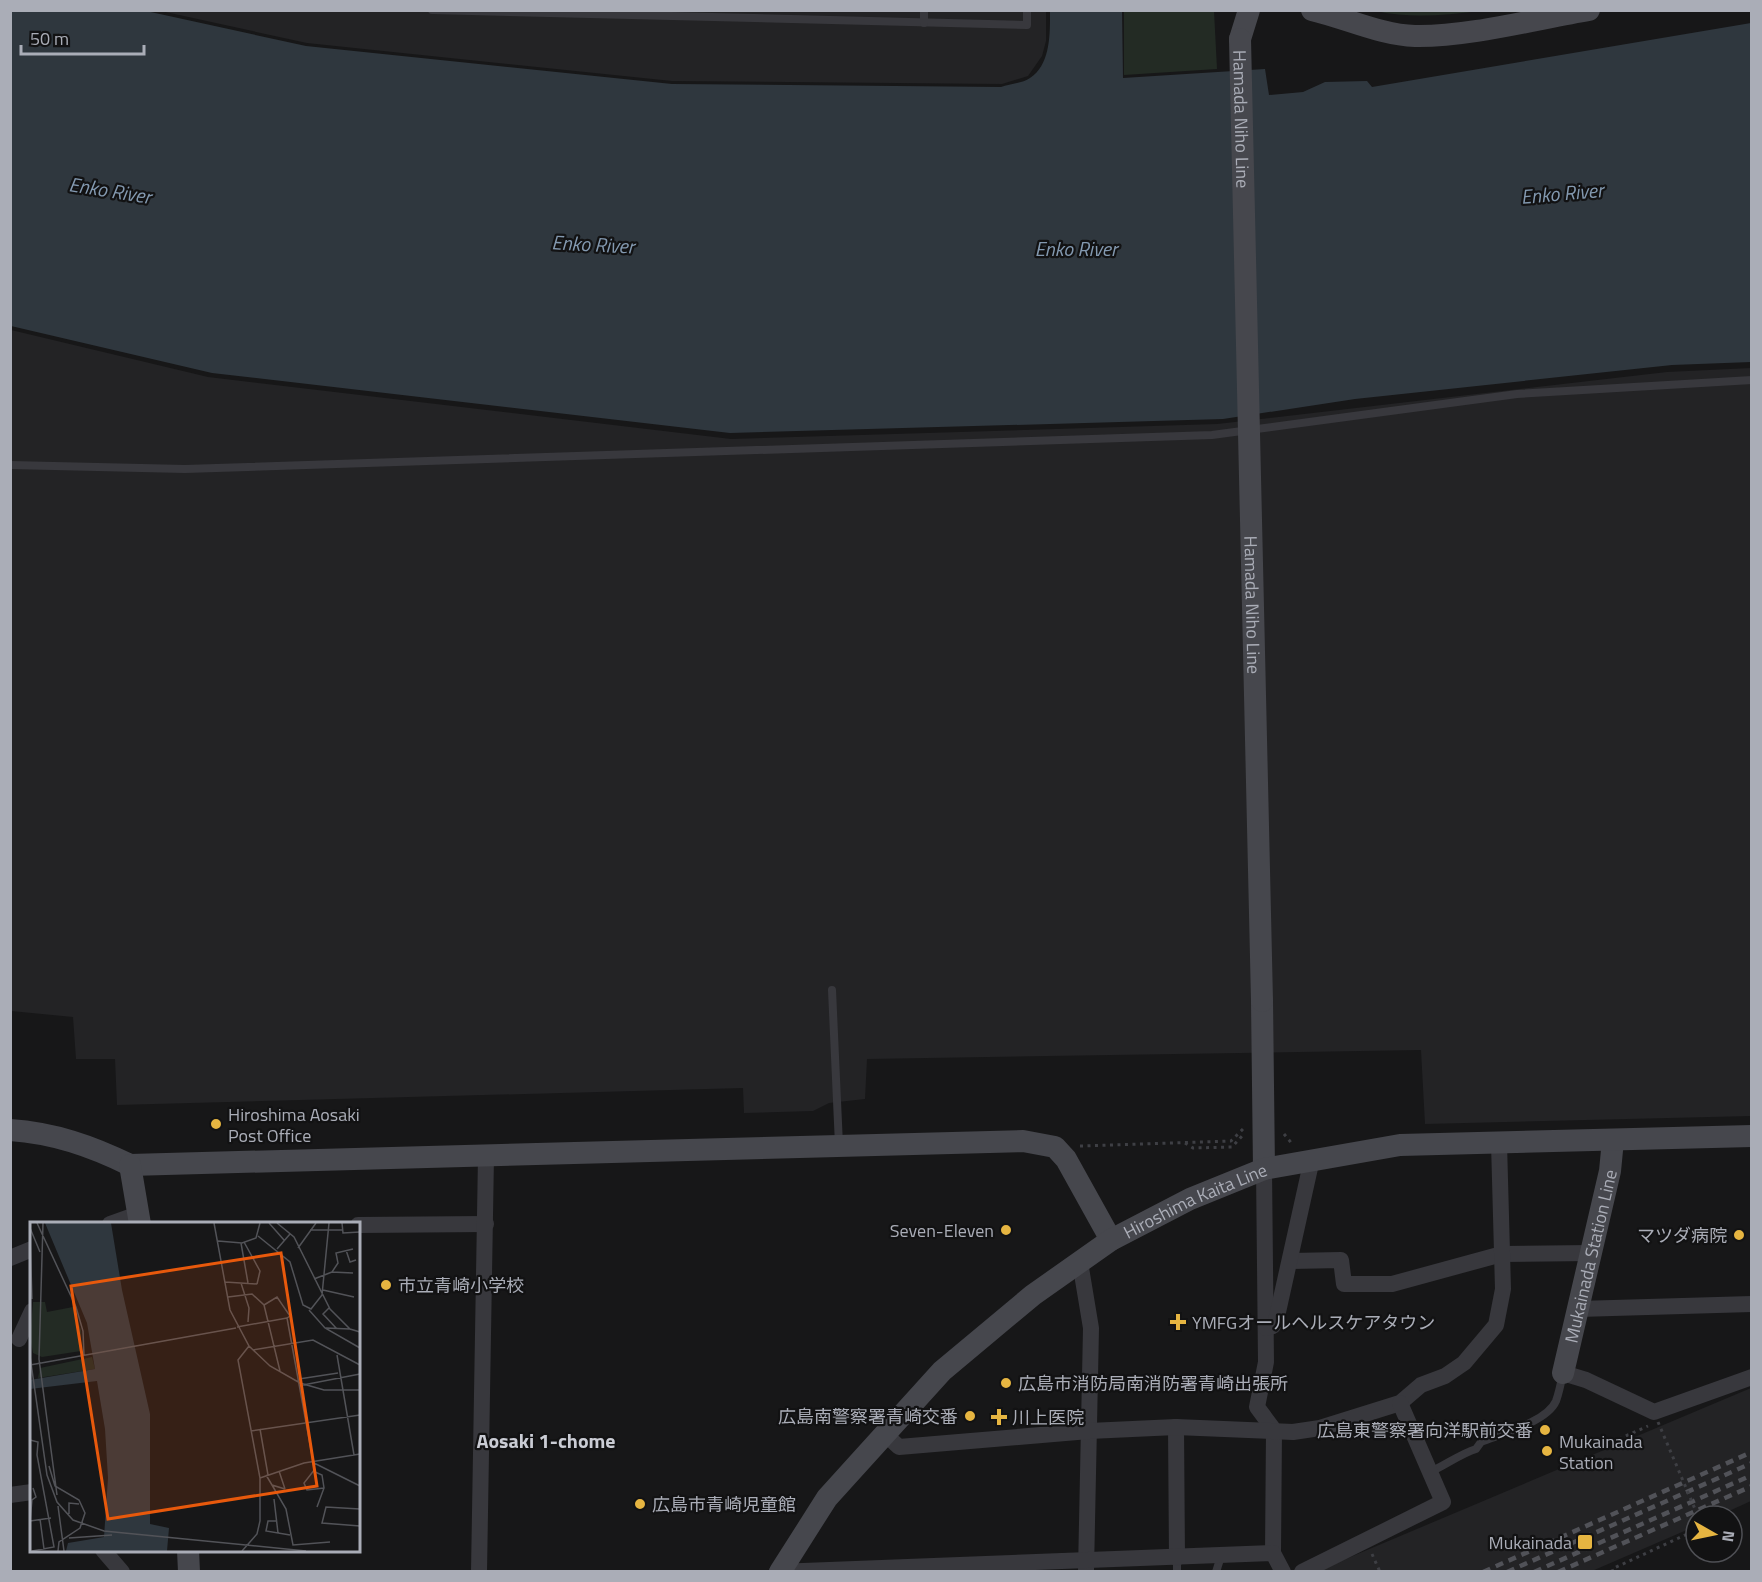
<svg xmlns="http://www.w3.org/2000/svg" width="1762" height="1582" font-family="'Titillium Web','Noto Sans JP',sans-serif">
  <rect width="100%" height="100%" fill="#171718"/>
  <g fill="#232325">
    <polygon points="1046,10 1046,41 1042,56 1028,76 1002,84 672,81 307,43 161,11"/>
    <polygon points="11,330 208,377 731,439 1217,424 1667,372 1751,368 1751,1116 1425,1124 1421,1050 867,1059 865,1099 829,1103 813,1111 744,1113 743,1088 117,1105 115,1059 76,1059 73,1017 11,1011"/>
    <polygon points="1751,1388 1751,1501 1718,1516 1696,1516 1696,1526 1592,1571 1315,1572"/>
  </g>
  <g fill="#232b24">
    <polygon points="1124,11 1214,11 1217,69 1124,75"/>
    <path d="M 1376,11 L 1480,11 C 1444,15 1412,19 1376,11 Z"/>
  </g>
  <path fill="#2f373e" d="M 11,11 L 146,11 L 306,46 L 672,84 L 1001,87 C 1010,84 1023,83 1030,78 C 1051,64 1050,33 1050,11 L 1122,11 L 1123,78 L 1265,69 L 1269,95 L 1303,92 L 1325,82 L 1367,81 L 1372,87 L 1751,23 L 1751,362 L 1672,365 L 1355,399 L 1223,419 L 730,433 L 212,373 L 11,326 Z"/>
  <g fill="none" stroke-linecap="round" stroke-linejoin="round">
    <g stroke="#3e3f44" stroke-width="3" stroke-dasharray="3 4.5" stroke-linecap="butt">
      <polyline points="1284,1134 1293,1145"/>
      <polyline points="1185,1143 1193,1148 1232,1147 1243,1135"/>
      <polyline points="1080,1146 1231,1141 1245,1127"/>
      <polyline points="1619,1439 1648,1426"/>
      <polyline points="1372,1554 1380,1572"/>
      <polyline points="1613,1572 1612,1569 1696,1530"/>
    </g>
    <g stroke="#38383d" stroke-width="8">
      <polyline points="432,10 1027,25 1027,10"/>
      <polyline points="924,23 924,10"/>
      <polyline points="10,465 185,469 1212,435 1517,394 1752,380"/>
      <polyline points="832,990 839,1145"/>
      <path d="M 1430,1472 C 1446,1465 1460,1454 1476,1449 L 1481,1442 C 1501,1434 1547,1422 1556,1401 C 1559,1393 1561,1383 1563,1373"/>
      <polyline points="1177,1558 1177,1572"/>
      <polyline points="1216,1572 1221,1556"/>
    </g>
    <g stroke="#38383d" stroke-width="16">
      <polyline points="1264,1169 1266,1362 1257,1407 1274,1430 1273,1553"/>
      <polyline points="110,1224 138,1214"/>
      <polyline points="358,1225 486,1224"/>
      <polyline points="10,1258 32,1249"/>
      <polyline points="1291,1261 1341,1260 1344,1284 1392,1284 1502,1254 1591,1253"/>
      <polyline points="1080,1262 1091,1328 1086,1571"/>
      <polyline points="1578,1309 1752,1304"/>
      <polyline points="1266,1328 1273,1326 1276,1321 1312,1159"/>
      <polyline points="19,1339 32,1311"/>
      <polyline points="1563,1373 1586,1380 1654,1412 1752,1377"/>
      <polyline points="1176,1427 1177,1558"/>
      <polyline points="885,1434 899,1447 1089,1431 1176,1427 1293,1432 1320,1428 1400,1403 1421,1385 1445,1376 1464,1363 1496,1325 1503,1289 1499,1143"/>
      <polyline points="10,1495 32,1492"/>
      <polyline points="103,1550 122,1572"/>
      <polyline points="479,1572 486,1156"/>
      <polyline points="777,1572 1273,1553 1283,1572"/>
      <polyline points="1302,1572 1443,1502 1400,1403"/>
    </g>
    <g stroke="#46474d" stroke-width="22">
      <path d="M 1312,10 C 1346,18 1381,35 1415,36 C 1467,37 1536,19 1589,10"/>
      <polyline points="1240,39 1249,10"/>
      <polyline points="1262,1001 1264,1169"/>
      <path d="M 10,1130 C 54,1133 91,1146 130,1165 L 1023,1141 L 1055,1147 L 1066,1159 L 1111,1240"/>
      <polyline points="130,1165 140,1224"/>
      <path id="s1" d="M 1563,1373 L 1610,1171 L 1613,1140"/>
      <polyline points="188,1550 189,1572"/>
      <path id="s2" d="M 780,1572 L 827,1498 L 942,1371 L 1033,1295 L 1111,1240 L 1190,1199 L 1264,1169 L 1400,1145 L 1752,1136"/>
    </g>
    <g stroke="#515258" stroke-width="4.5" stroke-dasharray="8 6" stroke-linecap="butt">
      <polyline points="1483,1572 1752,1452"/>
      <polyline points="1507,1572 1752,1463"/>
      <polyline points="1534,1572 1752,1475"/>
      <polyline points="1558,1572 1752,1486"/>
    </g>
    <polyline stroke="#3e3f44" stroke-width="3" stroke-dasharray="3 4.5" stroke-linecap="butt" points="1658,1422 1698,1516"/>
    <path stroke="#46474d" stroke-width="22" id="s3" d="M 1240,39 L 1262,1001"/>
  </g>
  <g fill="#e6b541" stroke="#121213" stroke-width="2">
    <circle cx="216" cy="1124" r="6"/>
    <circle cx="1006" cy="1230" r="6"/>
    <circle cx="1739" cy="1235" r="6"/>
    <circle cx="386" cy="1285" r="6"/>
    <path d="M1175 1313h6v6h6v6h-6v6h-6v-6h-6v-6h6z"/>
    <circle cx="1006" cy="1383" r="6"/>
    <circle cx="970" cy="1416" r="6"/>
    <path d="M996 1408h6v6h6v6h-6v6h-6v-6h-6v-6h6z"/>
    <circle cx="1545" cy="1430" r="6"/>
    <circle cx="1547" cy="1451" r="6"/>
    <circle cx="640" cy="1504" r="6"/>
    <rect x="1577" y="1534" width="16" height="16" rx="3"/>
  </g>
  <g text-anchor="middle" dominant-baseline="central" stroke-width="4.5" stroke-linejoin="round" paint-order="stroke">
    <g font-size="18" fill="#aaadb7" stroke="#121213">
      <text stroke="none"><textPath href="#s3" startOffset="80">Hamada Niho Line</textPath></text>
      <text stroke="none"><textPath href="#s3" startOffset="566">Hamada Niho Line</textPath></text>
      <text stroke="none"><textPath href="#s2" startOffset="566">Hiroshima Kaita Line</textPath></text>
      <text stroke="none"><textPath href="#s1" startOffset="120">Mukainada Station Line</textPath></text>
    </g>
    <g font-size="18" fill="#aaadb7" stroke="#121213" text-anchor="start">
      <text x="228" y="1114">Hiroshima Aosaki<tspan x="228" dy="21">Post Office</tspan></text>
      <text x="994" y="1230" text-anchor="end">Seven-Eleven</text>
      <text x="1727" y="1235" text-anchor="end">マツダ病院</text>
      <text x="398" y="1285">市立青崎小学校</text>
      <text x="1192" y="1322">YMFGオールヘルスケアタウン</text>
      <text x="1018" y="1383">広島市消防局南消防署青崎出張所</text>
      <text x="958" y="1416" text-anchor="end">広島南警察署青崎交番</text>
      <text x="1012" y="1417">川上医院</text>
      <text x="1533" y="1430" text-anchor="end">広島東警察署向洋駅前交番</text>
      <text x="1559" y="1441">Mukainada<tspan x="1559" dy="21">Station</tspan></text>
      <text x="652" y="1504">広島市青崎児童館</text>
      <text x="1572" y="1542" text-anchor="end">Mukainada</text>
    </g>
    <g font-size="20" font-style="italic" fill="#8399b0" stroke="#121213">
      <text transform="translate(110 190) rotate(9)">Enko River</text>
      <text transform="translate(1562 193) rotate(-5)">Enko River</text>
      <text transform="translate(593 244) rotate(3)">Enko River</text>
      <text x="1076" y="248">Enko River</text>
    </g>
    <g font-size="20" font-weight="bold" fill="#caccd4" stroke="#121213">
      <text x="546" y="1440">Aosaki 1-chome</text>
    </g>
  </g>
  <g transform="translate(30 1222)">
    <rect width="330" height="330" fill="#171718"/>
    <path d="M 3,80 L 15,80 L 17,90 L 43,85 L 51,108 L 51,129 L 12,135 L 3,131 L 0,115 ZM 62,135 L 65,147 L 8,156 L 10,146 Z" fill="#232b24"/>
    <path d="M 15,1 L 81,1 L 92,68 L 120,192 L 120,302 L 139,306 L 137,329 L 36,329 L 38,321 L 74,315 L 78,256 L 75,207 L 67,159 L 0,167 L 0,158 L 65,147 L 57,101 Z" fill="#2f373e"/>
    <path fill="none" stroke="#525358" stroke-width="1.5" d="M 7,1 L 46,85 L 53,109 L 54,134M 13,1 L 9,137 L 27,273M 184,1 L 200,88 L 219,124 L 240,144 L 270,161 L 294,168 L 330,168M 239,1 L 254,18M 247,1 L 264,15 L 300,87 L 320,107 L 330,110M 312,1 L 313,11 L 330,10M 0,6 L 10,30M 280,8 L 312,8M 228,14 L 260,40 L 273,83 L 281,87 L 292,73M 0,16 L 2,77M 188,19 L 212,21 L 226,16 L 230,1M 214,20 L 230,49 L 227,62M 211,21 L 218,61M 268,26 L 286,1M 247,27 L 260,12M 323,27 L 306,31 L 308,41 L 302,50 L 323,51M 316,28 L 320,40 L 326,38M 284,57 L 302,50M 195,60 L 227,62M 211,61 L 219,86 L 218,100M 293,68 L 324,75M 292,73 L 299,1M 198,75 L 222,72 L 234,83 L 250,149M 234,83 L 247,75 L 260,94 L 257,96 L 285,250 L 292,253 L 294,266 L 287,285M 299,86 L 293,92 L 307,107M 279,88 L 295,106 L 330,126M 207,105 L 257,96M 296,106 L 320,107M 223,128 L 283,118 L 330,143M 307,133 L 324,233M 0,134 L 17,253 L 27,280 L 43,298 L 74,309 L 276,329M 0,143 L 206,106M 269,157 L 308,151M 273,163 L 330,152M 230,207 L 238,253M 221,209 L 330,193M 0,218 L 8,220 L 7,233 L 24,325 L 2,329M 284,241 L 330,264M 19,244 L 25,264 L 49,278 L 55,291 L 50,306 L 29,320 L 28,329M 285,247 L 274,261 L 277,268 L 294,266M 249,249 L 255,267M 236,253 L 242,263 L 255,267M 230,256 L 274,241 L 330,232M 242,263 L 256,287 L 263,323 L 300,320M 244,277 L 248,311M 28,284 L 34,329M 330,287 L 296,285 L 292,301 L 330,304M 39,292 L 39,281 L 49,282M 10,297 L 14,327M 0,299 L 2,278 L 6,275 L 3,266M 0,299 L 21,296M 247,299 L 238,299 L 236,309 L 260,313M 39,316 L 82,313M 212,329 L 227,312 L 230,299 L 230,256 L 208,138 L 219,124"/>
    <path fill="#e8590c" fill-opacity="0.15" stroke="#e8590c" stroke-width="3" d="M 251,31 L 287,264 L 78,297 L 41,64 Z"/>
    <rect width="330" height="330" fill="none" stroke="#aaadb7" stroke-width="3"/>
  </g>
  <rect width="1762" height="1582" fill="none" stroke="#aaadb7" stroke-width="24"/>
  <g transform="translate(1714 1534) rotate(99)"><circle r="28" fill="#121213" stroke="#4f5055" stroke-width="1.5"/>
  <path d="M0-4.5L10 22L0 15L-10 22Z" fill="#e6b541"/>
  <text y="-9" font-size="16" font-weight="bold" text-anchor="middle" fill="#aaadb7">N</text>
  </g>
  <path d="M21 45v9h123v-9" fill="none" stroke="#aaadb7" stroke-width="3"/>
  <text x="30" y="45" font-size="18" fill="#aaadb7" stroke="#121213" stroke-width="4.5" paint-order="stroke">50 m</text>
</svg>
